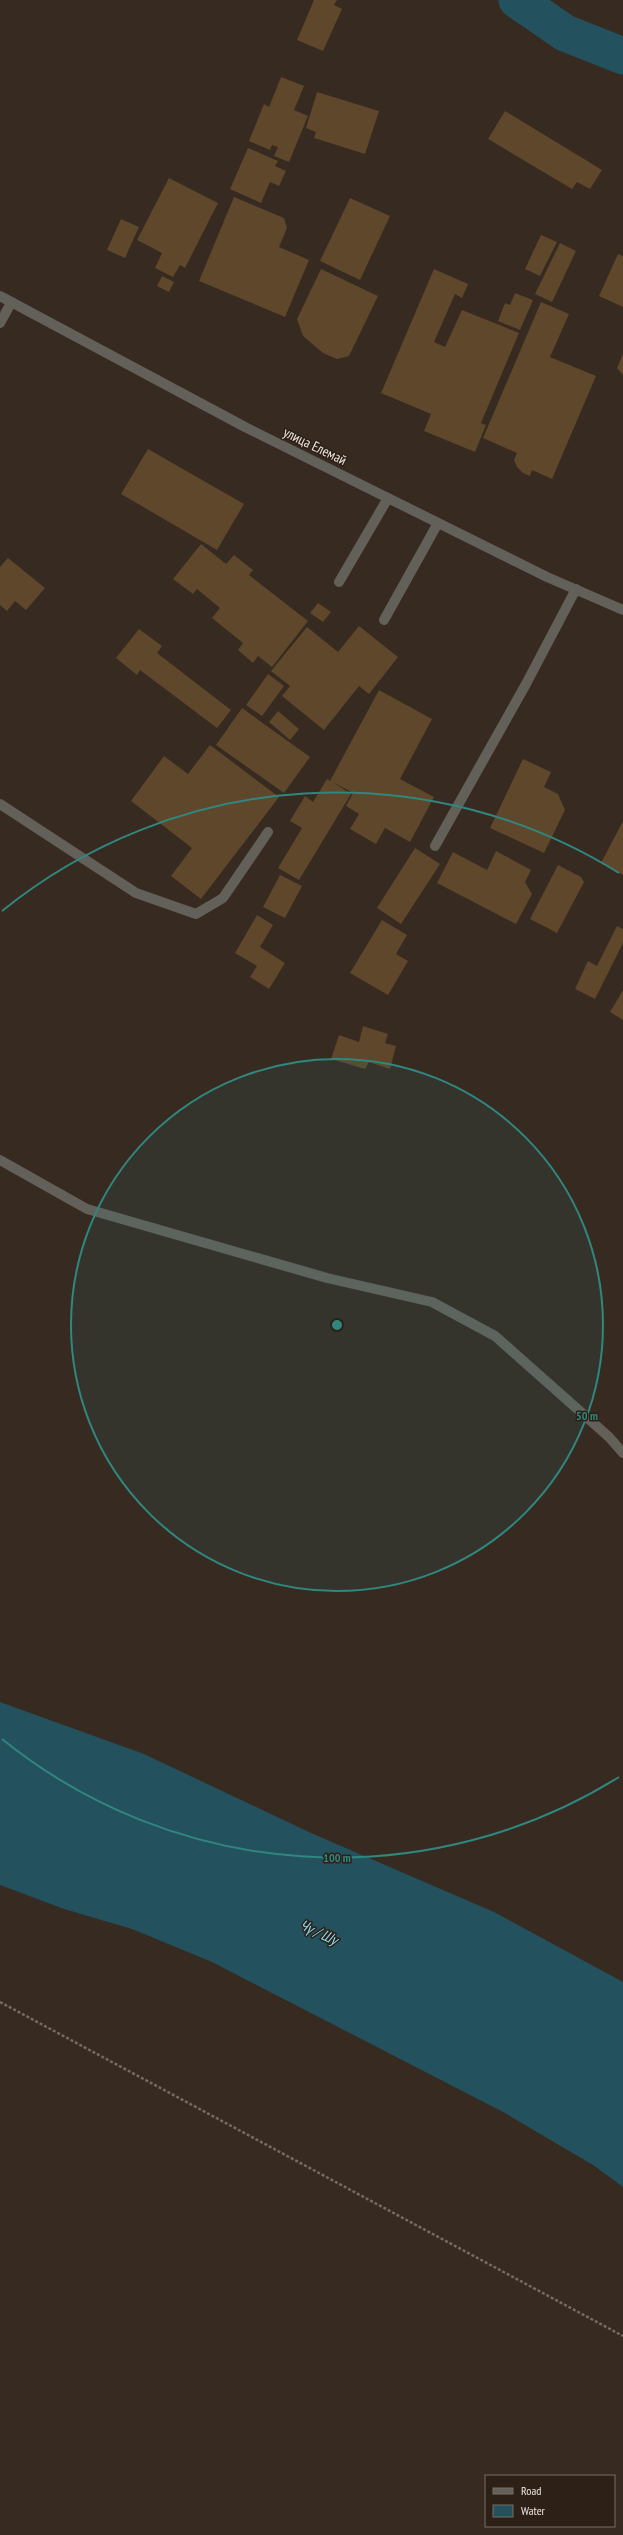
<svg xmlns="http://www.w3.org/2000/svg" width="623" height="2535" font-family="'PT Sans Narrow',sans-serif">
  <rect width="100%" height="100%" fill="#362a21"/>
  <polygon fill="#23515d" points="0,1702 144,1754 311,1833 494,1912 623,1982 623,2187 593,2165 503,2112 212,1962 132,1929 64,1909 0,1885"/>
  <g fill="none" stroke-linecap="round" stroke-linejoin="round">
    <polyline stroke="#23515d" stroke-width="37" points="517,0 565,33 623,56"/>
  </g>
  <g fill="#5e472a">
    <polygon points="314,0 337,0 334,5 342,9 323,51 297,40"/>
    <polygon points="281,77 304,86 294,110 308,116 289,162 274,156 278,147 272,145 270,150 249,141 264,104 269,107"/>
    <polygon points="317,92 379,111 365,154 314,138 316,132 306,128"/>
    <polygon points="505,111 602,170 590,189 577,182 572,189 488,139"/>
    <polygon points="248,148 278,161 275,166 286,171 279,186 270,182 261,203 230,189"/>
    <polygon points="169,178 218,203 185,268 180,265 173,277 155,268 162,253 137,240"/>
    <polygon points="234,197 284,218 287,228 279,247 309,260 285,317 199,281"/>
    <polygon points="350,198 390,216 360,280 320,261"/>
    <polygon points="121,219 139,227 125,258 107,250"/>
    <polygon points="541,235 557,242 540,276 525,269"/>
    <polygon points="560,243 576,251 552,302 535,294"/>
    <polygon points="618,254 623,256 623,307 599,296"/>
    <polygon points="321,269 378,296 349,356 337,359 323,353 303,336 297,319"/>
    <polygon points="434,269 468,284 462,298 455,294 434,342 445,347 462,310 519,333 481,423 486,425 475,452 424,431 431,414 381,393"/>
    <polygon points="162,276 174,282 169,292 157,286"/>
    <polygon points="515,293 533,300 520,330 498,321 505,303 510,305"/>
    <polygon points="541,302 569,314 550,357 596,376 552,479 532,470 530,476 523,473 517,467 514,460 517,453 483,438"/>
    <polygon points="623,354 623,375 617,368"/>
    <polygon points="148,449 244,504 217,550 121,494"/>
    <polygon points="201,544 226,564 234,555 253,570 249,575 308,621 272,667 258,656 253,663 238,650 243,643 212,618 220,608 197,589 193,594 173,579"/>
    <polygon points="8,558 45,588 26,610 15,601 7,611 0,605 0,567"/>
    <polygon points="318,603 331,612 323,622 310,613"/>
    <polygon points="359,626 398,657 369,694 359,686 324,730 282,696 290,686 271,671 307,627 338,652"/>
    <polygon points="139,629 162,646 157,653 231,710 217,728 140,670 137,675 116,658"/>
    <polygon points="268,674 284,686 262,716 246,705"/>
    <polygon points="379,690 432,719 400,779 434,797 410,842 385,828 376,844 350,829 359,814 346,806 353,793 333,782 351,794 299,880 278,868 302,828 290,821 305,796 313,802 327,779 330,781"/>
    <polygon points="242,708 310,757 284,793 216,745"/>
    <polygon points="278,711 299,729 290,740 269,722"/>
    <polygon points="210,745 279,797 201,899 171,876 192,848 131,801 164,756 188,774"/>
    <polygon points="523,759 551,772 544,787 558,794 565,810 544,853 490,828"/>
    <polygon points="623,821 623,875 601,863"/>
    <polygon points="415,848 440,864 401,924 377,908"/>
    <polygon points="496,851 531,870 525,882 532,894 516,924 437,883 453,852 487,870"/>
    <polygon points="558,865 581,877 584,882 557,933 530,919"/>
    <polygon points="280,875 302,886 285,918 263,907"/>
    <polygon points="257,915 273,925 260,947 285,963 269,989 250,977 257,966 235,953"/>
    <polygon points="382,920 407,935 396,954 408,961 388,995 350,973"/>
    <polygon points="617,926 623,929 623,943 595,999 575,989 588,961 597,966"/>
    <polygon points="623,990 623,1020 610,1012"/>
    <polygon points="363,1026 388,1034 385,1043 396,1046 390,1069 369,1062 365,1069 331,1059 339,1035 359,1042"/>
  </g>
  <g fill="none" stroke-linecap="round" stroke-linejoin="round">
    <polyline stroke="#766b63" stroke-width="2.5" stroke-dasharray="3 2" stroke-linecap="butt" points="0,2002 623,2336"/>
    <g stroke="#626059" stroke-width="10">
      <polyline points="0,323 11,303"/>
      <polyline points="339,582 388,498"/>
      <polyline points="384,620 438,523"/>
      <polyline points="0,804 136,893 196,914 223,898 268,832"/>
      <polyline points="435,846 526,684 576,589"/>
      <polyline points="0,1160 87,1209 327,1278 432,1302 495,1336 609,1437 623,1453"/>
    </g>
    <polyline stroke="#626059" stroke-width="10" points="0,296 245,427 547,577 623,610"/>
  </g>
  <circle cx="337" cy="1325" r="266" fill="#30877f" fill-opacity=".12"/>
  <g fill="none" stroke="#30877f" stroke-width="2">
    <circle cx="337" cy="1325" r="266"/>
    <path d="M619 1777A533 533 0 0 1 2 1739M2 911A533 533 0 0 1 619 873"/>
  </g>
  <g text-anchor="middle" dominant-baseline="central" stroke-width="3" stroke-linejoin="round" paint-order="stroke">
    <g font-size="14" fill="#ede5df" stroke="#2c2017">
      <text transform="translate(315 446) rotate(26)">улица Елемай</text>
    </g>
    <g font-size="15" font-style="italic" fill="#8bdbf0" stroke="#2c2017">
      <text transform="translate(319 1932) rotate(25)">Чү / Шу</text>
    </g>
  </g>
  <circle cx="337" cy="1325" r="6" fill="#30877f" stroke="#2c2017" stroke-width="2"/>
  <g font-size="12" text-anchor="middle" font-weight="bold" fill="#30877f" stroke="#2c2017" stroke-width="3" stroke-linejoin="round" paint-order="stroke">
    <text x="587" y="1420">50 m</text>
    <text x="337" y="1862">100 m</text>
  </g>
  <rect x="485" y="2475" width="130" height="52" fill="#2c2017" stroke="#796f67"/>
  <rect x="493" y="2488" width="20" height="6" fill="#626059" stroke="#796f67"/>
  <text x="521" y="2495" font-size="12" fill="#ede5df">Road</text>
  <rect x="493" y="2505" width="20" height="12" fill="#23515d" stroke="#796f67"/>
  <text x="521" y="2515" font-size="12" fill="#ede5df">Water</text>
</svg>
